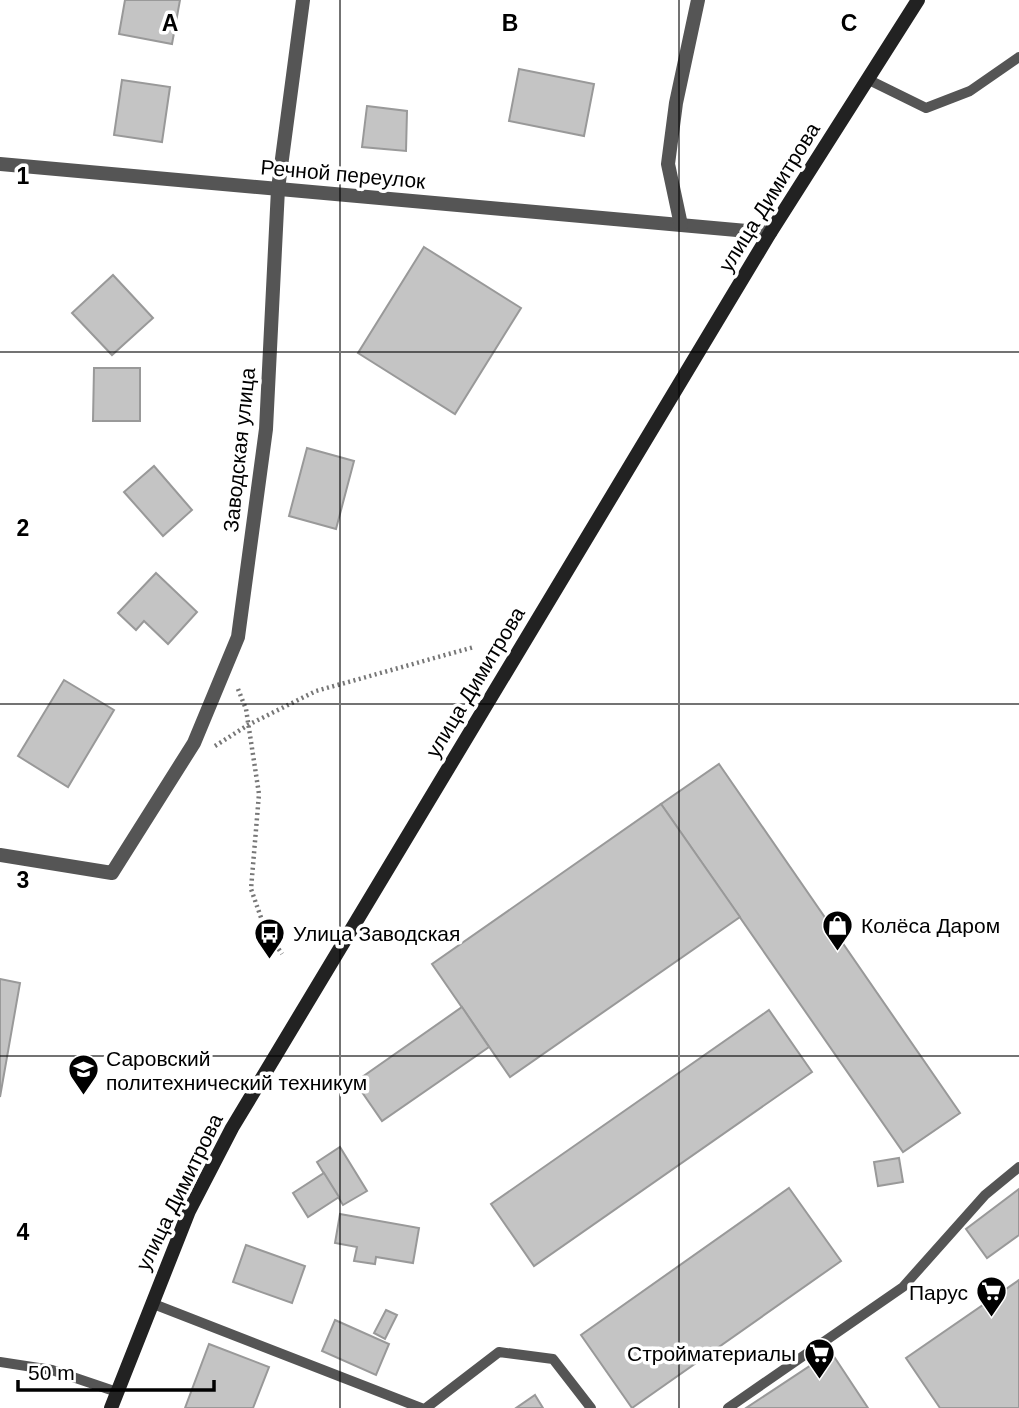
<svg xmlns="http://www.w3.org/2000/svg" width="1019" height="1408" font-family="Helvetica,sans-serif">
  <rect width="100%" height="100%" fill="#fff"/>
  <g fill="#c4c4c4" stroke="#999" stroke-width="2">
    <polygon points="125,0 180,0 172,44 119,34"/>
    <polygon points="519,69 594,84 584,136 509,121"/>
    <polygon points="122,80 170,87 162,142 114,135"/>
    <polygon points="367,106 407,111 406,151 362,147"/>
    <polygon points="424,247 521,308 455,414 358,353"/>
    <polygon points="113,275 153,318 112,355 72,313"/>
    <polygon points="94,368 140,368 140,421 93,421"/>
    <polygon points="307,448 354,461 336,529 289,516"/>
    <polygon points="154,466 192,510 163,536 124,492"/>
    <polygon points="156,573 197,612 168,644 144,621 136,630 118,613"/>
    <polygon points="64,680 114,710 68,787 18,756"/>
    <polygon points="719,764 960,1113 903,1152 661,804"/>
    <polygon points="661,804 740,917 510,1077 432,964"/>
    <polygon points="0,979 20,983 0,1097"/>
    <polygon points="462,1007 489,1047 382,1121 355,1082"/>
    <polygon points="769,1010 812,1072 534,1266 491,1204"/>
    <polygon points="340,1147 367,1191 343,1205 317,1162"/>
    <polygon points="899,1158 903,1182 878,1186 874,1162"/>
    <polygon points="324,1173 339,1197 308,1217 293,1193"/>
    <polygon points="789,1188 841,1261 632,1408 581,1335"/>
    <polygon points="1019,1189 1019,1235 987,1258 966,1229"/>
    <polygon points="340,1214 419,1228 413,1263 376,1257 375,1264 354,1261 357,1247 335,1243"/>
    <polygon points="246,1245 305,1266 292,1303 233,1282"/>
    <polygon points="1019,1280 1019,1408 940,1408 906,1358"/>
    <polygon points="386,1310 397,1315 385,1339 374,1333"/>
    <polygon points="335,1320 389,1344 376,1375 322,1351"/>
    <polygon points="209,1344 269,1367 253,1408 185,1408"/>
    <polygon points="831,1352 868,1408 746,1408"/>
    <polygon points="535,1395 543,1408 516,1408"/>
  </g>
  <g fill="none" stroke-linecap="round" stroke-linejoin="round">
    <g stroke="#777" stroke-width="4.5" stroke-dasharray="2 3.5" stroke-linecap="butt">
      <polyline points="238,689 246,709 259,794 251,889 265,929 282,954"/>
      <polyline points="215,746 248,725 316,691 474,647"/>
    </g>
    <g stroke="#555" stroke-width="10">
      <polyline points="867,79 926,108 970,91 1019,57"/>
      <polyline points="151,1303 421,1408"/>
      <polyline points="0,1362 52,1370 117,1392"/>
      <polyline points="426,1408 499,1352 553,1359 591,1408"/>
      <polyline points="728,1408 903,1287 985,1195 1019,1167"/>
    </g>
    <g stroke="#555" stroke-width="14">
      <polyline points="0,164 770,233"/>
      <polyline points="681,225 668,164 676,103 698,0"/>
      <polyline points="0,855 112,873 194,743 238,637 266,429 278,189 303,0"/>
    </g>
    <polyline stroke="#222" stroke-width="14" points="111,1408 189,1211 232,1128 770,233 918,0"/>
  </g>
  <path fill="none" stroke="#000" stroke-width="2" stroke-opacity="0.55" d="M 340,0 L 340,1408M 679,0 L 679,1408M 0,352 L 1019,352M 0,704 L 1019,704M 0,1056 L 1019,1056"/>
  <defs>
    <symbol id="shop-pin" viewBox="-11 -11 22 30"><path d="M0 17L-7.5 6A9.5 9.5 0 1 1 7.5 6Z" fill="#000" stroke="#fff"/><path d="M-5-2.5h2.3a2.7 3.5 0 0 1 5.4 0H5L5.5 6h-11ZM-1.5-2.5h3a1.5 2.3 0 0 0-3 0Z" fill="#fff"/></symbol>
    <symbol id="bus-pin" viewBox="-11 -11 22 30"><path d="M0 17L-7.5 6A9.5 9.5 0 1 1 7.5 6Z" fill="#000" stroke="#fff"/><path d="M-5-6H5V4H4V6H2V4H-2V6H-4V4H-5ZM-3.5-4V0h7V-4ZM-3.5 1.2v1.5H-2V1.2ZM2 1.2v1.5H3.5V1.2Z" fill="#fff"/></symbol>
    <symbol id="university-pin" viewBox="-11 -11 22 30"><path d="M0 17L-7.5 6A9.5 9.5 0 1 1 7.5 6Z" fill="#000" stroke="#fff"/><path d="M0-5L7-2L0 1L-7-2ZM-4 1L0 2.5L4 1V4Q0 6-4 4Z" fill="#fff"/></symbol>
    <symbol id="supermarket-pin" viewBox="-11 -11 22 30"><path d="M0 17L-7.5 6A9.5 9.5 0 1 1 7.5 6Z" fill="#000" stroke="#fff"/><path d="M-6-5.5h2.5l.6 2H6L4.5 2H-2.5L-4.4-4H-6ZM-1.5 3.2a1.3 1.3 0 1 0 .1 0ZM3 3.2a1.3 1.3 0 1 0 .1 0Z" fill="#fff"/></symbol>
  </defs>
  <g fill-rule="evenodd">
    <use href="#shop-pin" x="820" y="908" width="35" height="47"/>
    <use href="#bus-pin" x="252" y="916" width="35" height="47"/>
    <use href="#university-pin" x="66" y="1052" width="35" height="47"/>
    <use href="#supermarket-pin" x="974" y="1274" width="35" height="47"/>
    <use href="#supermarket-pin" x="802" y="1336" width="35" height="47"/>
  </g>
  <g text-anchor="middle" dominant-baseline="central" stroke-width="7" stroke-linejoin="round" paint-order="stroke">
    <g font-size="21" fill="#000" stroke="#fff">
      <text transform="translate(343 174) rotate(5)">Речной переулок</text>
      <text transform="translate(769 197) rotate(-58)">улица Димитрова</text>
      <text transform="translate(239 450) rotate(-84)">Заводская улица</text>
      <text transform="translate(475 682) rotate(-59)">улица Димитрова</text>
      <text transform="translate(179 1192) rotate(-64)">улица Димитрова</text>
    </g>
    <g font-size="21" fill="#000" stroke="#fff" text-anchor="start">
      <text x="861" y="925">Колёса Даром</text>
      <text x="293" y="933">Улица Заводская</text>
      <text x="106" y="1058">Саровский<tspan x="106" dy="24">политехнический техникум</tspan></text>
      <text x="968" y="1292" text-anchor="end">Парус</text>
      <text x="796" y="1353" text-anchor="end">Стройматериалы</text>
    </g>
  </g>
  <g font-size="23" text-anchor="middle" font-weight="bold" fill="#000" stroke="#fff" stroke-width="7" stroke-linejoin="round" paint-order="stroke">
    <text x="170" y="31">A</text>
    <text x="510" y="31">B</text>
    <text x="849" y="31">C</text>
    <text x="23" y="184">1</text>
    <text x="23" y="536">2</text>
    <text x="23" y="888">3</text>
    <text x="23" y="1240">4</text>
  </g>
  <path d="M18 1380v10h196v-10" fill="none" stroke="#000000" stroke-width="3.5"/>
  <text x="28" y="1380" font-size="21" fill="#000000" stroke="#ffffff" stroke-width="5" paint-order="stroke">50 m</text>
</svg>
